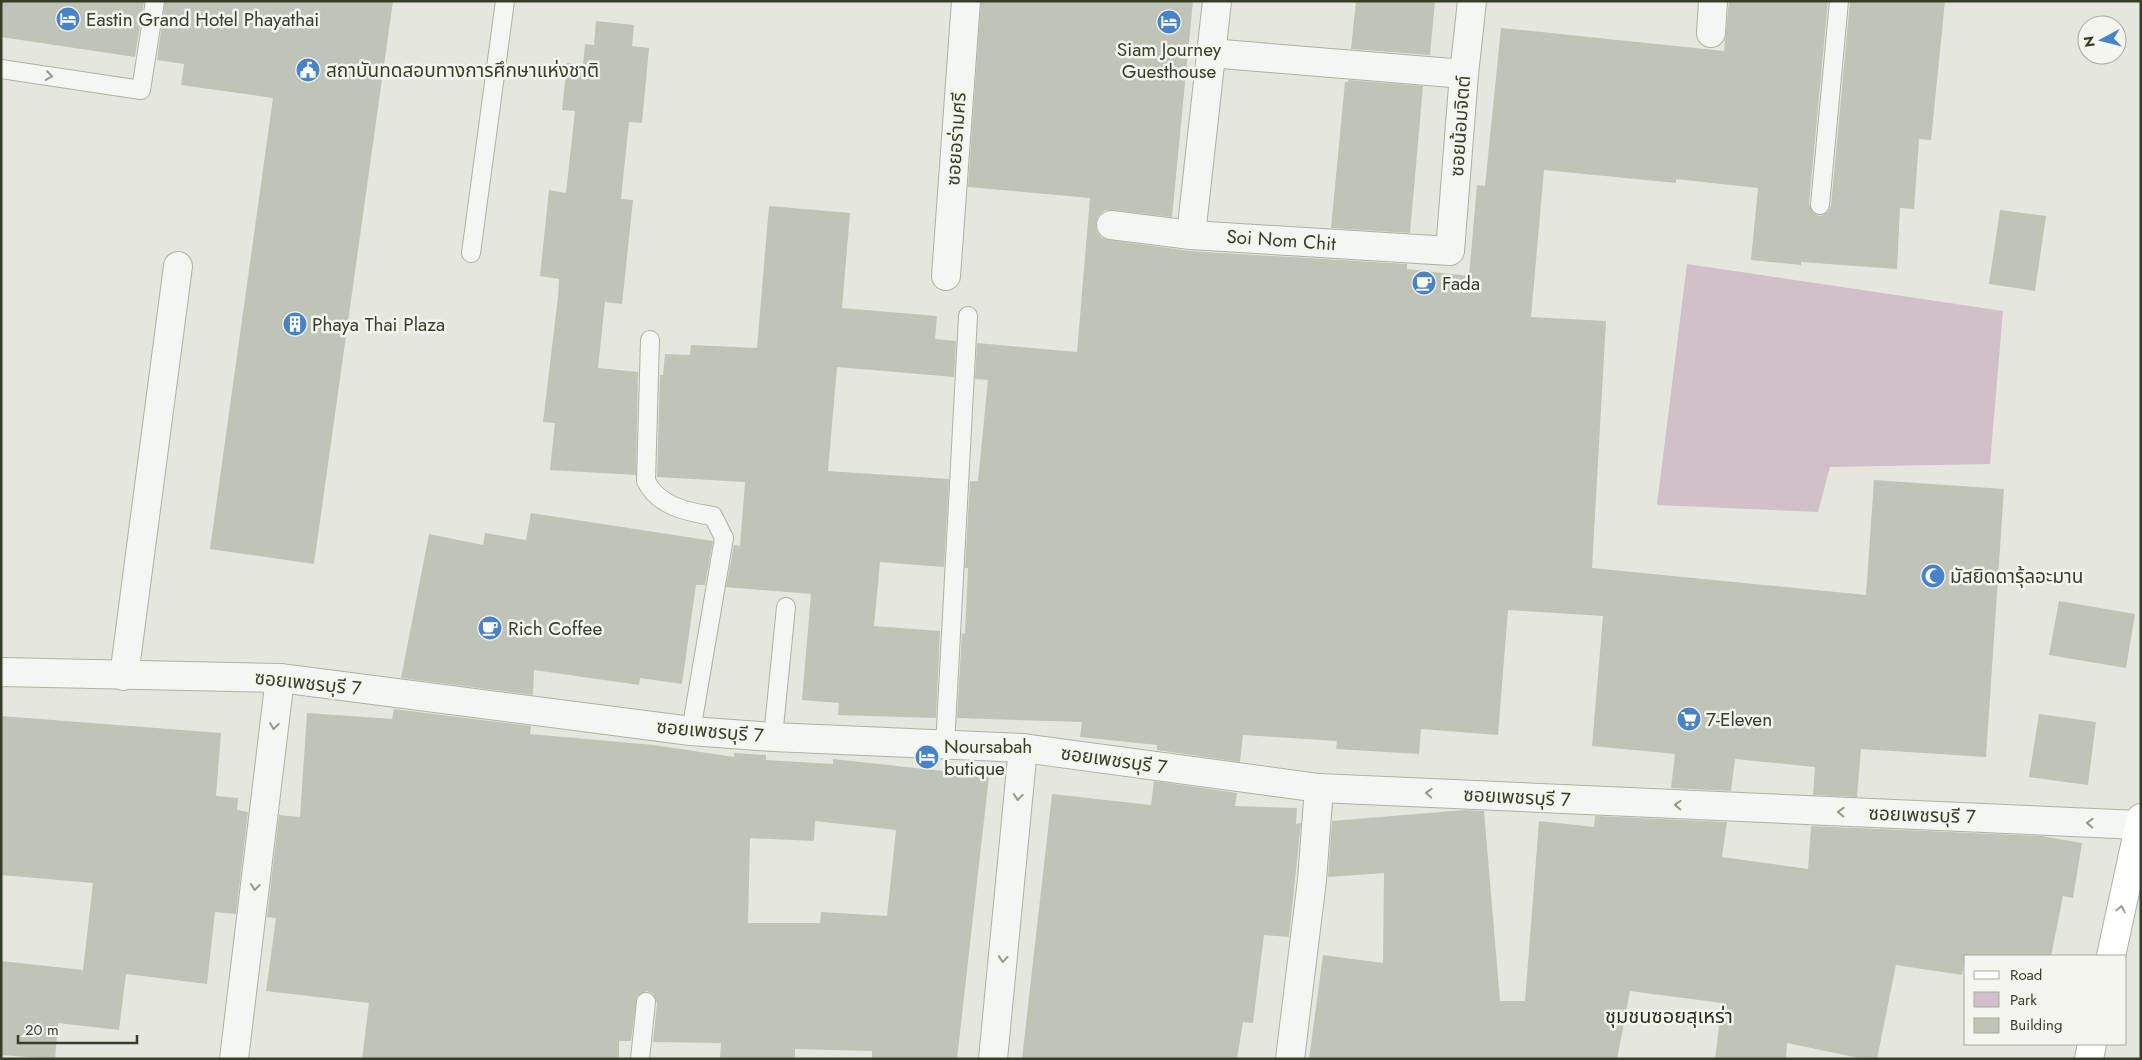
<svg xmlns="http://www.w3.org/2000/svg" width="2142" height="1060" font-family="Jost,'Noto Sans Thai',sans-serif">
  <rect width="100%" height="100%" fill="#e5e7de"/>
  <polygon fill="#d1c0c9" points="1687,264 2003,311 1990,464 1830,467 1818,512 1657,505"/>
  <g fill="#bfc4b6" fill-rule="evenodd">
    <polygon points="1,1 144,1 135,57 1,37"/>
    <polygon points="165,1 393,1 314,564 210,549 273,98 181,85 184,64 157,60"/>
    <polygon points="981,1 1193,1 1172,217 1113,210 1105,210 1098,216 1096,224 1097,232 1102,238 1109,240 1190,251 1407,264 1407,269 1469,276 1477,185 1485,186 1501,28 1724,51 1729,1 1828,1 1809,204 1814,213 1820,216 1828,212 1831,206 1850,1 1945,1 1931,140 1919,139 1914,209 1900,208 1897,269 1801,262 1801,265 1751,260 1758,188 1676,179 1676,183 1544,170 1531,317 1606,321 1592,568 1866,595 1874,480 2004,489 1986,757 1861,749 1857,797 1813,795 1815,767 1735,759 1731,791 1671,788 1675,754 1592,746 1603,616 1508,610 1498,735 1421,729 1419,754 1336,749 1337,741 1243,735 1240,762 1157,750 1157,745 1080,737 1082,722 957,718 962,633 965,634 968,568 965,568 970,481 978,481 988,380 975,379 977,343 1077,352 1090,198 968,187"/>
    <polygon points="1356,1 1435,1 1430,55 1351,49"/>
    <polygon points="596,21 634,25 632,46 649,48 642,123 629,122 621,199 633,200 622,304 605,302 598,368 638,372 636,475 550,470 555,423 543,422 558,297 559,279 540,276 549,190 566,193 575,111 562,110 567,63 583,65 585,44 594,45"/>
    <polygon points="1348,80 1423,86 1410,233 1331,228 1345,82 1348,82"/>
    <polygon points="769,206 850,213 842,308 937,316 935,339 956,341 954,377 837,367 828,471 949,479 944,567 880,562 874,626 940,631 936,718 838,715 839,703 802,700 811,594 726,587 734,545 740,546 745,482 657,477 660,375 663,375 665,354 690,355 691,345 757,348"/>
    <polygon points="2000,210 2046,216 2035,291 1989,284"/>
    <polygon points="531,513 713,541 705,585 696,585 682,684 640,678 639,685 534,670 533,695 401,678 429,534 483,545 485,533 526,540"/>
    <polygon points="2059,601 2135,614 2126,668 2049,655"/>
    <path d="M 394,709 L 531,726 L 530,734 L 654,745 L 734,757 L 734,753 L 766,755 L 766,760 L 833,764 L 833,759 L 989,776 L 957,1059 L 872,1059 L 872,1051 L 795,1049 L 795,1059 L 720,1059 L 721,1043 L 653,1042 L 657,1003 L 653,994 L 647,991 L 637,996 L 631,1041 L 619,1041 L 619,1059 L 362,1059 L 369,1003 L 266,991 L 276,918 L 267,917 L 279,815 L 300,817 L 307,713 L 392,719 ZM 815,821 L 896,830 L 887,916 L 821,912 L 820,923 L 748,923 L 750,838 L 814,841 Z"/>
    <polygon points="2039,714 2096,722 2088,785 2029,777"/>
    <polygon points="1,716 221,733 216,796 238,798 237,810 248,812 236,914 215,912 207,984 126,974 119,1030 58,1023 55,1059 1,1055 1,961 83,970 93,883 1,875"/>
    <polygon points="1154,781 1237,793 1235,806 1297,808 1296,824 1301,823 1289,937 1264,935 1253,1023 1243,1022 1237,1059 1022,1059 1052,794 1151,805"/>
    <polygon points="1465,810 1484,811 1500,1001 1525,1001 1539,821 1594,827 1595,816 1727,822 1722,857 1808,869 1811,826 2041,836 2082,843 2073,898 2063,896 2051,956 1965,956 1962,975 1896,965 1877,1059 1864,1059 1787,1043 1786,1059 1715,1059 1722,1003 1630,991 1617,1059 1309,1059 1323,955 1383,963 1384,873 1328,877 1332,821"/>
  </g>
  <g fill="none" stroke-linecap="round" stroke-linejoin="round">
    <defs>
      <g id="lane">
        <polyline points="1,69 141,90 155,1"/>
        <polyline points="1820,205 1839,1"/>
        <polyline points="471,253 505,1"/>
        <path d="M 650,340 L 646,481 C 658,506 687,512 713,516 L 724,538 L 691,731"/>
        <polyline points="773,737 786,607"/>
        <polyline points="945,746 968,316"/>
        <polyline points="640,1059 646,1002"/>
      </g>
      <g id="street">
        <polyline points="1711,33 1713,1"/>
        <polyline points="1210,53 1464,74"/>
        <polyline points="1111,225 1191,235 1450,251 1464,74 1472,1"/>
        <polyline points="1191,235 1217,1"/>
        <polyline points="946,276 966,1"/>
        <polyline points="1,672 280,678 691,731 773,737 1023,748 1319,788 2139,825"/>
        <polyline points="124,676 178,266"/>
        <polyline points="234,1059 280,678"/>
        <polyline points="993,1059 1023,748"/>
        <polyline points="1290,1059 1312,880 1319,788"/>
      </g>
      <g id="primary">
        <polyline points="2111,956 2141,818"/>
        <polyline points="2089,1059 2092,1044"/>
      </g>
    </defs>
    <use href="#lane" stroke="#adb1a4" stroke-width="20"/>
    <use href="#street" stroke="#adb1a4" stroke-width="30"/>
    <use href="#primary" stroke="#acb29e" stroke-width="30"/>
    <use href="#lane" stroke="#f4f6f1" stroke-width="18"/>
    <use href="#street" stroke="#f4f6f1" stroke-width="28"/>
    <use href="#primary" stroke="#fff" stroke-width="28"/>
  </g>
  <defs><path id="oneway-chevron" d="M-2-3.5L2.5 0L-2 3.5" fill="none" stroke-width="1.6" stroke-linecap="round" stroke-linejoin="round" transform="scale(1.25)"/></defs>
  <g stroke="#959a8c">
    <use href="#oneway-chevron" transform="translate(49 76) rotate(9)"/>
    <use href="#oneway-chevron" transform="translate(274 726) rotate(97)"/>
    <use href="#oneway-chevron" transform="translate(1429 793) rotate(-177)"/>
    <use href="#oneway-chevron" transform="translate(1018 797) rotate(95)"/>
    <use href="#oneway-chevron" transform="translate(1678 805) rotate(-178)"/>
    <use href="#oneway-chevron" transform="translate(1841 812) rotate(-178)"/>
    <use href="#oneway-chevron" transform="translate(2090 823) rotate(-178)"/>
    <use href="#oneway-chevron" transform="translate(255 887) rotate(97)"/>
    <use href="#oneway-chevron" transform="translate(1003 959) rotate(95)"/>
  </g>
  <use stroke="#9a9e94" href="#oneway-chevron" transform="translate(2121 909) rotate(-78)"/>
  <defs>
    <symbol id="hotel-disc" viewBox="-11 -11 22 22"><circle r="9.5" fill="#4983c7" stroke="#f3f5ee"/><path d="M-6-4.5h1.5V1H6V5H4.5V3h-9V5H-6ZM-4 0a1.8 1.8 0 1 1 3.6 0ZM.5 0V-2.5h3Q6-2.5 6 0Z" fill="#fff"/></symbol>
    <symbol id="civic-disc" viewBox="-11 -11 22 22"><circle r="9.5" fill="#4983c7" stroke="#f3f5ee"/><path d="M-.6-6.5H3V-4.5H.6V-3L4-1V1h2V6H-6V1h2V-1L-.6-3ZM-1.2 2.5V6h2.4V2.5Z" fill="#fff"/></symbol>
    <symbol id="cafe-disc" viewBox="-11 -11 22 22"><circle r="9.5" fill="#4983c7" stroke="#f3f5ee"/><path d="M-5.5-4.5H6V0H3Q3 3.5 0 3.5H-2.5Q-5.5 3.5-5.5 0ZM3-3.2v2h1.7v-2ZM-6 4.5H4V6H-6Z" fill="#fff"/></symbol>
    <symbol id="building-disc" viewBox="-11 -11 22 22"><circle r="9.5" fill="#4983c7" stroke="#f3f5ee"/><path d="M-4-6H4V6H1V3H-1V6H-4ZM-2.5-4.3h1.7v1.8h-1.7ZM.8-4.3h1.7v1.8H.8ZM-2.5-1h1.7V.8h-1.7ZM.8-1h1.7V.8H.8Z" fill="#fff"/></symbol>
    <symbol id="mosque-disc" viewBox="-11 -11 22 22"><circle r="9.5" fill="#4983c7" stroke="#f3f5ee"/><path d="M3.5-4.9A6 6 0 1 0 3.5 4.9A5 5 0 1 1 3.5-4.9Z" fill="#fff"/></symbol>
    <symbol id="supermarket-disc" viewBox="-11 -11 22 22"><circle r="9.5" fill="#4983c7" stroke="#f3f5ee"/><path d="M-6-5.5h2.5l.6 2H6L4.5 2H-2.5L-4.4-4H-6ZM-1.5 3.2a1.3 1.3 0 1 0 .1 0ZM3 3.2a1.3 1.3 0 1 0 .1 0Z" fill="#fff"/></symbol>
  </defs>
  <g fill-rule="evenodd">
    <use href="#hotel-disc" x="54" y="5" width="28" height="28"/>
    <use href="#hotel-disc" x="1155" y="8" width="28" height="28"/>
    <use href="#civic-disc" x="294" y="56" width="28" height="28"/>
    <use href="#cafe-disc" x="1410" y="269" width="28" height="28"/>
    <use href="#building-disc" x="281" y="310" width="28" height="28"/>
    <use href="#mosque-disc" x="1919" y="562" width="28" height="28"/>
    <use href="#cafe-disc" x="476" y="614" width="28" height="28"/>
    <use href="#supermarket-disc" x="1675" y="705" width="28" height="28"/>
    <use href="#hotel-disc" x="913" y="743" width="28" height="28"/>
  </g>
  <g text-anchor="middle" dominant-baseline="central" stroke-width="5" stroke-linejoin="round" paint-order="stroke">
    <g font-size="19" fill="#363d28" stroke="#f3f5ee" text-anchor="start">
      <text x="86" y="19">Eastin Grand Hotel Phayathai</text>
      <text x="1169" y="49" text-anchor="middle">Siam Journey<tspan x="1169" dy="22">Guesthouse</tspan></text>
      <text x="326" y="70">สถาบันทดสอบทางการศึกษาแห่งชาติ</text>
      <text x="1442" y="283">Fada</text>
      <text x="312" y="324">Phaya Thai Plaza</text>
      <text x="1950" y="576">มัสยิดดารุ้ลอะมาน</text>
      <text x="508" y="628">Rich Coffee</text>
      <text x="1706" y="719">7-Eleven</text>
      <text x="944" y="746">Noursabah<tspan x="944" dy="22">butique</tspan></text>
    </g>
    <g font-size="19" fill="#363d28" stroke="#f3f5ee">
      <text transform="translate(1460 126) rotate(-86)">ซอยน้อมจิตต์</text>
      <text transform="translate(956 139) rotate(-86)">ซอยอร่ามศรี</text>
      <text transform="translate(1281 240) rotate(4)">Soi Nom Chit</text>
      <text transform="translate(308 683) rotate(6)">ซอยเพชรบุรี 7</text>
      <text transform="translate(710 731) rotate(5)">ซอยเพชรบุรี 7</text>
      <text transform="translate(1114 760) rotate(8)">ซอยเพชรบุรี 7</text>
      <text transform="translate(1517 797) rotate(3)">ซอยเพชรบุรี 7</text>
      <text transform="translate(1922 815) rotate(2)">ซอยเพชรบุรี 7</text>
    </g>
    <g font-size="20" fill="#272e1b" stroke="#f3f5ee">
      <text x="1669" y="1016">ชุมชนซอยสุเหร่า</text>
    </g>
  </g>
  <rect width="2142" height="1060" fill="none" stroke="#363d28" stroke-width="5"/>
  <rect x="1964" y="955" width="162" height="90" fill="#f3f5ee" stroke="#a7ab9f"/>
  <rect x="1974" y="971" width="25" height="8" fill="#ffffff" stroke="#a7ab9f"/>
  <text x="2010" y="980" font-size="15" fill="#363d28">Road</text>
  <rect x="1974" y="992" width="25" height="15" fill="#d1c0c9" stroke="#a7ab9f"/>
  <text x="2010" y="1005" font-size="15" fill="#363d28">Park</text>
  <rect x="1974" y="1018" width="25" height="15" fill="#bfc4b6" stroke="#a7ab9f"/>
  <text x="2010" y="1030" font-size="15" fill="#363d28">Building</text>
  <g transform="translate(2102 40) rotate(263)"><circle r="24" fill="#f3f5ee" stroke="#a7ab9f"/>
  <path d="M0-4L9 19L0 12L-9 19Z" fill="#4983c7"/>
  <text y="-8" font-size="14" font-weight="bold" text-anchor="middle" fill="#363d28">N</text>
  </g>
  <path d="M18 1035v8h119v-8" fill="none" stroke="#363d28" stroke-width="2.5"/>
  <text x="25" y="1035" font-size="15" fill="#363d28" stroke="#f3f5ee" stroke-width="4" paint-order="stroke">20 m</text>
</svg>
